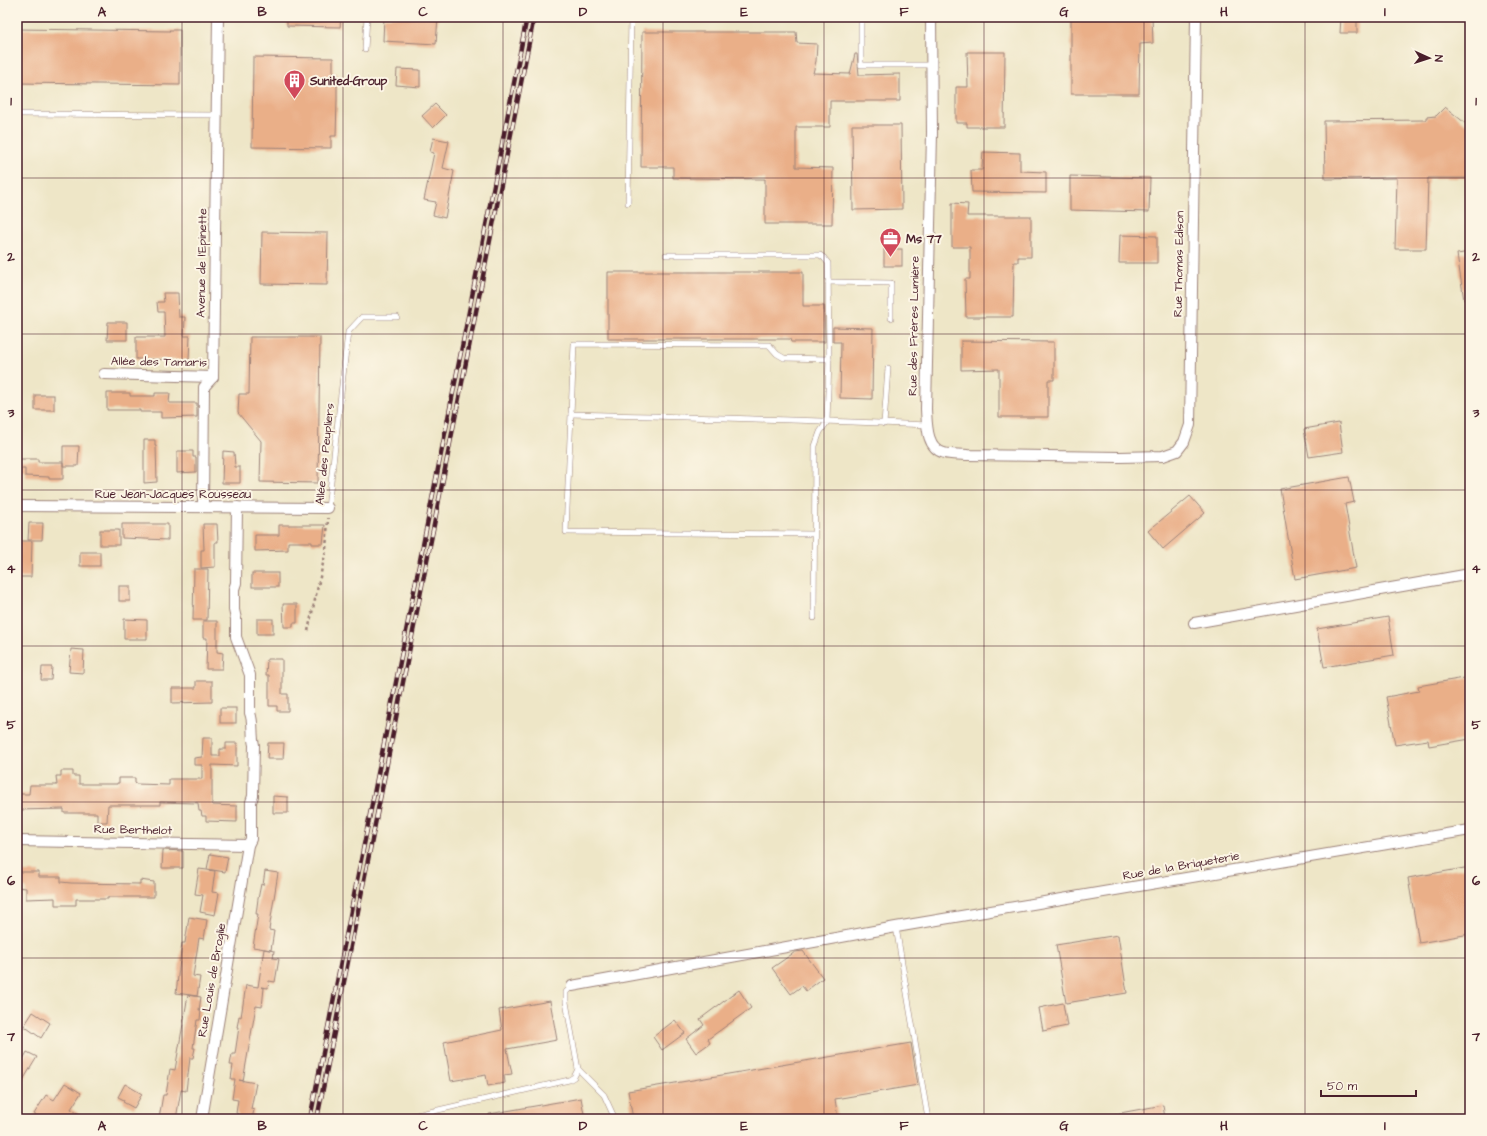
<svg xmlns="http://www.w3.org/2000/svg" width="1487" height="1136" font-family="'Architects Daughter',sans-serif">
  <rect width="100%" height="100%" fill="#fcf5e5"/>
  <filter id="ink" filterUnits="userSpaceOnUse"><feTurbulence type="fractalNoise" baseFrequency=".025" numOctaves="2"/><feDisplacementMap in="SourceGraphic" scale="8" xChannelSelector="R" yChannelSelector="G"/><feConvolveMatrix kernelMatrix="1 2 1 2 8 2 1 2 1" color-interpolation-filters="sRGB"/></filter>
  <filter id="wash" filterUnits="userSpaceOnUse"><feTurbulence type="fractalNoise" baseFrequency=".012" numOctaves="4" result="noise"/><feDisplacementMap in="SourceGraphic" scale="16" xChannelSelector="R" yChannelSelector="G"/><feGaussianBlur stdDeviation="0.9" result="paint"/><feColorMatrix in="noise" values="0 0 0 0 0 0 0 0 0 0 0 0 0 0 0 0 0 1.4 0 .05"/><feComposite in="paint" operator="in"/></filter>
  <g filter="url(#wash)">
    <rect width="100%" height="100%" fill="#eee6c7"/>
    <g id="blocks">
      <g fill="#eaaf88">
        <polygon points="287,17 341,17 340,27 287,26"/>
        <polygon points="384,17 438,17 436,44 383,41"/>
        <polygon points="1071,17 1152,17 1153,43 1140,44 1139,94 1071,94"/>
        <polygon points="1341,17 1357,17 1357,33 1340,33"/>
        <polygon points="17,29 170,31 169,30 180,30 180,85 17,83"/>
        <polygon points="642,32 796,32 797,43 817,44 816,61 813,73 850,74 855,54 857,54 859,75 900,74 900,101 830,101 830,127 796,127 796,167 833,168 832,224 765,224 765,179 673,178 673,167 641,167"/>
        <polygon points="967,52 1005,52 1004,127 967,127 967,123 956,123 956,87 968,87"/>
        <polygon points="253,57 333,58 333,73 337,73 337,100 336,136 331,136 331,148 252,147"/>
        <polygon points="397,69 420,70 420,87 396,85"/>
        <polygon points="435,104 446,115 433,128 422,116"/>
        <polygon points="1445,107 1470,127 1470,178 1428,178 1426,249 1395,249 1397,178 1325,179 1324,121 1426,120 1426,117 1436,116"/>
        <polygon points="852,125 901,125 902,209 853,210"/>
        <polygon points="433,138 449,141 443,168 454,171 445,218 433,215 436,202 424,200 434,153 430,152"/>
        <polygon points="983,152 1020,153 1020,171 1046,172 1046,193 972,192 971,170 982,170"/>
        <polygon points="1070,176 1150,178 1149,212 1070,210"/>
        <polygon points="952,203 968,204 967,216 1031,216 1031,257 1018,257 1018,262 1014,262 1013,317 966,317 965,279 970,279 970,247 952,247"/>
        <polygon points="262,232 328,233 327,285 261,284"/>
        <polygon points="1120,235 1157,236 1157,263 1119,263"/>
        <rect x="884" y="249" width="18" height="17"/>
        <polygon points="1470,252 1470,299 1464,300 1457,254"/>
        <polygon points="608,272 803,272 803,306 824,306 825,342 791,342 790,339 608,339"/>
        <polygon points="163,293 178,293 179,317 185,317 184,336 190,336 189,360 136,359 136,337 165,337 164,312 158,312 157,302 164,302"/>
        <polygon points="108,322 127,322 127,340 107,340"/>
        <polygon points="833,327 873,328 872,399 840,398 841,342 833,342"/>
        <polygon points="250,337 320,337 318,483 260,482 261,441 238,413 239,394 249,394"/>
        <polygon points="961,341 1054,342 1054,380 1048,380 1048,417 999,417 999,369 961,370"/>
        <polygon points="107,393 130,393 130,396 155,396 155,393 170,393 169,403 197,403 197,417 161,418 161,412 140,412 140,410 107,410"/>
        <rect x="35" y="395" width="19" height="15"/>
        <polygon points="1339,423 1343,452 1309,457 1304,429"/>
        <polygon points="144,440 155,440 155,446 156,446 157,482 144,483"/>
        <polygon points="63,446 79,446 78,466 63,466"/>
        <polygon points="177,451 193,451 193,457 196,457 196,472 177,473"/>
        <polygon points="223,451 234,452 235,467 240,467 240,483 222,483"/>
        <polygon points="17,459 38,459 38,462 63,462 63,479 49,479 49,477 25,476 25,469 17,469"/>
        <polygon points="1349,477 1354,502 1345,504 1356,568 1295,579 1280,489"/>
        <polygon points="1190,496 1205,513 1163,549 1148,531"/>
        <polygon points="29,523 43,523 42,540 28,540"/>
        <polygon points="122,524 168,524 168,540 122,538"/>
        <polygon points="203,524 217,524 218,542 215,542 215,567 201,568 201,550 204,550"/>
        <polygon points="279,525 325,525 323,544 312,544 312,542 288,542 288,550 255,551 255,535 279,535"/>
        <rect x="100" y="530" width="19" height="15"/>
        <polygon points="17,541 32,541 31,577 17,577"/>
        <rect x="80" y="552" width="20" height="14"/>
        <polygon points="194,569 208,569 207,620 193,620"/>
        <rect x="252" y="573" width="26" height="14"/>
        <rect x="119" y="586" width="11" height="15"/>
        <polygon points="283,604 297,604 297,623 293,623 293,627 284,627"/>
        <polygon points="1388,617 1394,655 1324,667 1317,629"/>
        <polygon points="124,619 147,620 147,639 124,639"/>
        <rect x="257" y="619" width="16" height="15"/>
        <polygon points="203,621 217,621 217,652 223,653 222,669 206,669 207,638 203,638"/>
        <polygon points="71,649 84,650 83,673 69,672"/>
        <polygon points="267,659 282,659 282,694 288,694 288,711 277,711 277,706 269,706 269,675 266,675"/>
        <polygon points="42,667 52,667 51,680 41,680"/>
        <polygon points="1470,677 1470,739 1429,746 1428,740 1395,745 1386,697 1419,691 1418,686"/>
        <polygon points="196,681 212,681 212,702 172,703 172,688 196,688"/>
        <rect x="220" y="708" width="16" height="15"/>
        <polygon points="203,738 212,738 212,756 220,756 220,749 226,749 226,743 237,743 237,766 212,765 212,805 237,806 237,822 206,821 206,816 202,816 201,811 199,811 198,803 160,802 160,805 108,805 107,822 97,822 97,813 64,813 64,809 17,810 17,794 29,794 30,785 57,785 56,776 61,776 61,771 73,771 73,776 79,776 79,784 117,784 117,783 119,783 119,778 135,778 135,783 136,784 169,785 169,779 202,779 202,765 194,765 194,758 202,757"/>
        <polygon points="268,743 284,743 283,759 267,759"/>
        <polygon points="273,796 288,797 288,813 273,813"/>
        <polygon points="163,850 183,851 183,868 162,868"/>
        <polygon points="210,854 228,857 225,872 207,869"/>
        <polygon points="1470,867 1470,934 1419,943 1408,878"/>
        <polygon points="199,869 215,871 212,892 219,893 215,915 200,912 203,895 195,894"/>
        <polygon points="265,871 278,873 269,930 274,931 271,950 253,947 258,914 256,914 258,899 261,884 263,885"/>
        <polygon points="17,872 39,872 39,877 61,877 61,882 71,883 140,884 140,880 154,882 154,897 108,897 108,899 76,899 76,905 55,905 55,898 26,899 26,888 17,887"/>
        <polygon points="189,917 207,920 204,939 199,938 193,976 200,977 197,996 176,993 182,943 185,943"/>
        <polygon points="1118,935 1127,993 1066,1003 1056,945"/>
        <polygon points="264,949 274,951 273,958 279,959 275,982 269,981 268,988 261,987 264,988 262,1007 256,1006 243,1081 239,1080 256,1083 251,1109 254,1110 252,1119 237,1119 238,1114 236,1113 238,1100 232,1099 235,1079 231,1079 233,1065 230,1065 232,1054 235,1054 239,1027 237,1027 238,1022 239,1016 241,1017 246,985 258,987"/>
        <polygon points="803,951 823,978 806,991 802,986 791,994 772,968 795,952"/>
        <polygon points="739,990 751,1008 708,1039 710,1043 696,1053 686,1039 704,1025 700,1019"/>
        <polygon points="188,995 201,997 199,1010 201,1010 200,1020 197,1020 193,1048 195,1048 193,1058 190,1058 186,1091 181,1090 176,1119 159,1118 163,1095 166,1095 170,1069 175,1070"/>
        <polygon points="550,1001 557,1040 507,1049 512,1074 504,1075 505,1083 488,1086 486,1075 451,1081 444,1042 502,1030 499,1010"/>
        <polygon points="1063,1003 1067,1026 1043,1031 1039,1008"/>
        <polygon points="33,1012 50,1023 41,1038 24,1026"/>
        <polygon points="675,1020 685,1033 662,1050 653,1037"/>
        <polygon points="911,1043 918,1085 835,1099 838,1119 633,1119 628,1091"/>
        <polygon points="27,1052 37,1057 17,1090 17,1070"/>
        <polygon points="65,1083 81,1093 71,1109 87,1119 42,1119 34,1114 46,1095 54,1100"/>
        <polygon points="125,1084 142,1094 134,1108 123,1102 124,1100 118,1097"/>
        <polygon points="581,1098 585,1119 489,1119 489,1114"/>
        <polygon points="1163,1105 1165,1119 1115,1119 1115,1114"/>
      </g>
    </g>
  </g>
  <g filter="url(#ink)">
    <use href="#blocks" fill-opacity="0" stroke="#9c8279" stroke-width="1"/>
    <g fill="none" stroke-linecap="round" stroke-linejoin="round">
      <defs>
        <g id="service">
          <polyline points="861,18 861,65 932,65"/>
          <polyline points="365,49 367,17"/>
          <polyline points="17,114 217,115"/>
          <polyline points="628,203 631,17"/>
          <polyline points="666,255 820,255 824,258 828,263 829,359"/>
          <polyline points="828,282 891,283 891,318"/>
          <polyline points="571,414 566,532 814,534"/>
          <polyline points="884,424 888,368"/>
          <polyline points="328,508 348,332 362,317 397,317"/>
          <path d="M 814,618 L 815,446 L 820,432 L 827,422 L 829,359 L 784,358 L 777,354 L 769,345 L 574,344 L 571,414 C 690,417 809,420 928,425"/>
          <polyline points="896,927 928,1119"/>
          <polyline points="572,986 566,992 566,1002 578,1069 604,1095 615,1119"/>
          <polyline points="399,1119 569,1080 574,1077 578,1069"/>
        </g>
        <g id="minor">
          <path d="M 931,17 L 932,133 L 926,409 C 927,424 926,448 944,453 C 951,455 960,454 967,455 L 1120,457 L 1163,456 L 1177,451 L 1184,442 L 1190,425 L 1196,17"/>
          <polyline points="104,374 213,377"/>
          <polyline points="17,506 328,508"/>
          <polyline points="203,507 204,387 213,377 218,17"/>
          <polyline points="1194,623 1470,574"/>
          <polyline points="17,841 248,845"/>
          <polyline points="572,986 896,927 1470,830"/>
          <path d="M 202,1119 L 248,845 L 251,839 L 251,802 L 253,796 L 254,745 C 251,734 254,723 250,713 L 250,675 L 236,637 L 236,619 L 234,610 L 234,589 L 236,583 L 237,507"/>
        </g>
      </defs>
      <use href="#service" stroke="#9c8279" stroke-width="6"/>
      <use href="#minor" stroke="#9c8279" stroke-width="12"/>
      <polyline stroke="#9c8279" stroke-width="2.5" stroke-dasharray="3 3" stroke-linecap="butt" points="308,631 326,550 328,518"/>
      <use href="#service" stroke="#fff" stroke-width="5"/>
      <use href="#minor" stroke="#fff" stroke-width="10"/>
      <defs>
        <g id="rail">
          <polyline points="310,1119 527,17"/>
          <polyline points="317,1119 534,17"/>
        </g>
      </defs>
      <use href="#rail" stroke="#4a1f2b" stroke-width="4.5"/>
      <use href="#rail" stroke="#fcf5e5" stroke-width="3" stroke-dasharray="9" stroke-linecap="butt"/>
    </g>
  </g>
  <path fill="none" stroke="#4a1f2b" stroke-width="1" stroke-opacity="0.55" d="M 182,17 L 182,1119M 343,17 L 343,1119M 503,17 L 503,1119M 663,17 L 663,1119M 824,17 L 824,1119M 984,17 L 984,1119M 1144,17 L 1144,1119M 1305,17 L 1305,1119M 17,178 L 1470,178M 17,334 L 1470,334M 17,490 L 1470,490M 17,646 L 1470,646M 17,802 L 1470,802M 17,958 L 1470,958"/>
  <defs>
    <symbol id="building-pin" viewBox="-11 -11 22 30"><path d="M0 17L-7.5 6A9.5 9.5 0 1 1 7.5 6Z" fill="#d1495b" stroke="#fcf5e5"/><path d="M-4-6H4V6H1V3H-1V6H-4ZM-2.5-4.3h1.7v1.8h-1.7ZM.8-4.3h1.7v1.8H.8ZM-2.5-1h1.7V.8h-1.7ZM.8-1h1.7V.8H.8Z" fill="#fff"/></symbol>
    <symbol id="office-pin" viewBox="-11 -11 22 30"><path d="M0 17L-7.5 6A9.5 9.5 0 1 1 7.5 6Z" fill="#d1495b" stroke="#fcf5e5"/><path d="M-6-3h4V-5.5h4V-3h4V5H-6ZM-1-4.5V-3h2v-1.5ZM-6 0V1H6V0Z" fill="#fff"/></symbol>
  </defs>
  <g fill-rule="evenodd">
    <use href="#building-pin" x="282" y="68" width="25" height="34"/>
    <use href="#office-pin" x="878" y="226" width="25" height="34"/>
  </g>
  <g text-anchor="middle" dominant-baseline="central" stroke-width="4" stroke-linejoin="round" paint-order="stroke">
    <g font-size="12" font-weight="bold" fill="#4a1f2b" stroke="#fcf5e5" text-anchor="start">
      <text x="310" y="81">Sunited-Group</text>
      <text x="906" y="239">Ms 77</text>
    </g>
    <g font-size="12" fill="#4a1f2b" stroke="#fcf5e5">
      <text transform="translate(202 263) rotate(-89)">Avenue de l'Epinette</text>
      <text transform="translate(1179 264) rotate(-89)">Rue Thomas Edison</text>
      <text transform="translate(914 326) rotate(-89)">Rue des Frères Lumière</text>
      <text transform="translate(159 362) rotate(1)">Allée des Tamaris</text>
      <text transform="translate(325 454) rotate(-84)">Allée des Peupliers</text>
      <text x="173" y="494">Rue Jean-Jacques Rousseau</text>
      <text transform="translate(133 830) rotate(1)">Rue Berthelot</text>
      <text transform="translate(1181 866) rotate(-10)">Rue de la Briqueterie</text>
      <text transform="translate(212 980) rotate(-80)">Rue Louis de Broglie</text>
    </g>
  </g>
  <rect width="1487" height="1136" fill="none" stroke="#fcf5e5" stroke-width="44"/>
  <g transform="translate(1429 58) rotate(93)" stroke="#fcf5e5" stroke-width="3" paint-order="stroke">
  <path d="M0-3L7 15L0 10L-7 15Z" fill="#4a1f2b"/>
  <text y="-6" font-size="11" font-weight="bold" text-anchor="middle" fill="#4a1f2b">N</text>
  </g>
  <path d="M1321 1090v6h95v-6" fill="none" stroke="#4a1f2b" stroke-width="2"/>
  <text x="1327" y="1090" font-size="12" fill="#4a1f2b" stroke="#fcf5e5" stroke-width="3" paint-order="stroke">50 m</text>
  <rect x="22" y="22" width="1443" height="1092" fill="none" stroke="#4a1f2b" stroke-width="1.5"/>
  <g font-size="13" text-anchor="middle" font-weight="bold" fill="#4a1f2b">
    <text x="102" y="16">A</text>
    <text x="262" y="16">B</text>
    <text x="423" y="16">C</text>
    <text x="583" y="16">D</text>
    <text x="744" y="16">E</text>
    <text x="904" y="16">F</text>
    <text x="1064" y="16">G</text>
    <text x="1224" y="16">H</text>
    <text x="1385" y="16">I</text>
    <text x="11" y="105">1</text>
    <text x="1476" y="105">1</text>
    <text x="11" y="261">2</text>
    <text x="1476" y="261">2</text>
    <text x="11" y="417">3</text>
    <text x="1476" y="417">3</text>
    <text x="11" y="573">4</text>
    <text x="1476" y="573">4</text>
    <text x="11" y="729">5</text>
    <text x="1476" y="729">5</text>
    <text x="11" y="885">6</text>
    <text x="1476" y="885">6</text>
    <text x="11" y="1041">7</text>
    <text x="1476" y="1041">7</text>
    <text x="102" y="1130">A</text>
    <text x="262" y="1130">B</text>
    <text x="423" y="1130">C</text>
    <text x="583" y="1130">D</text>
    <text x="744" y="1130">E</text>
    <text x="904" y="1130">F</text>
    <text x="1064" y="1130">G</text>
    <text x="1224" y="1130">H</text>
    <text x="1385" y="1130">I</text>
  </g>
</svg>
